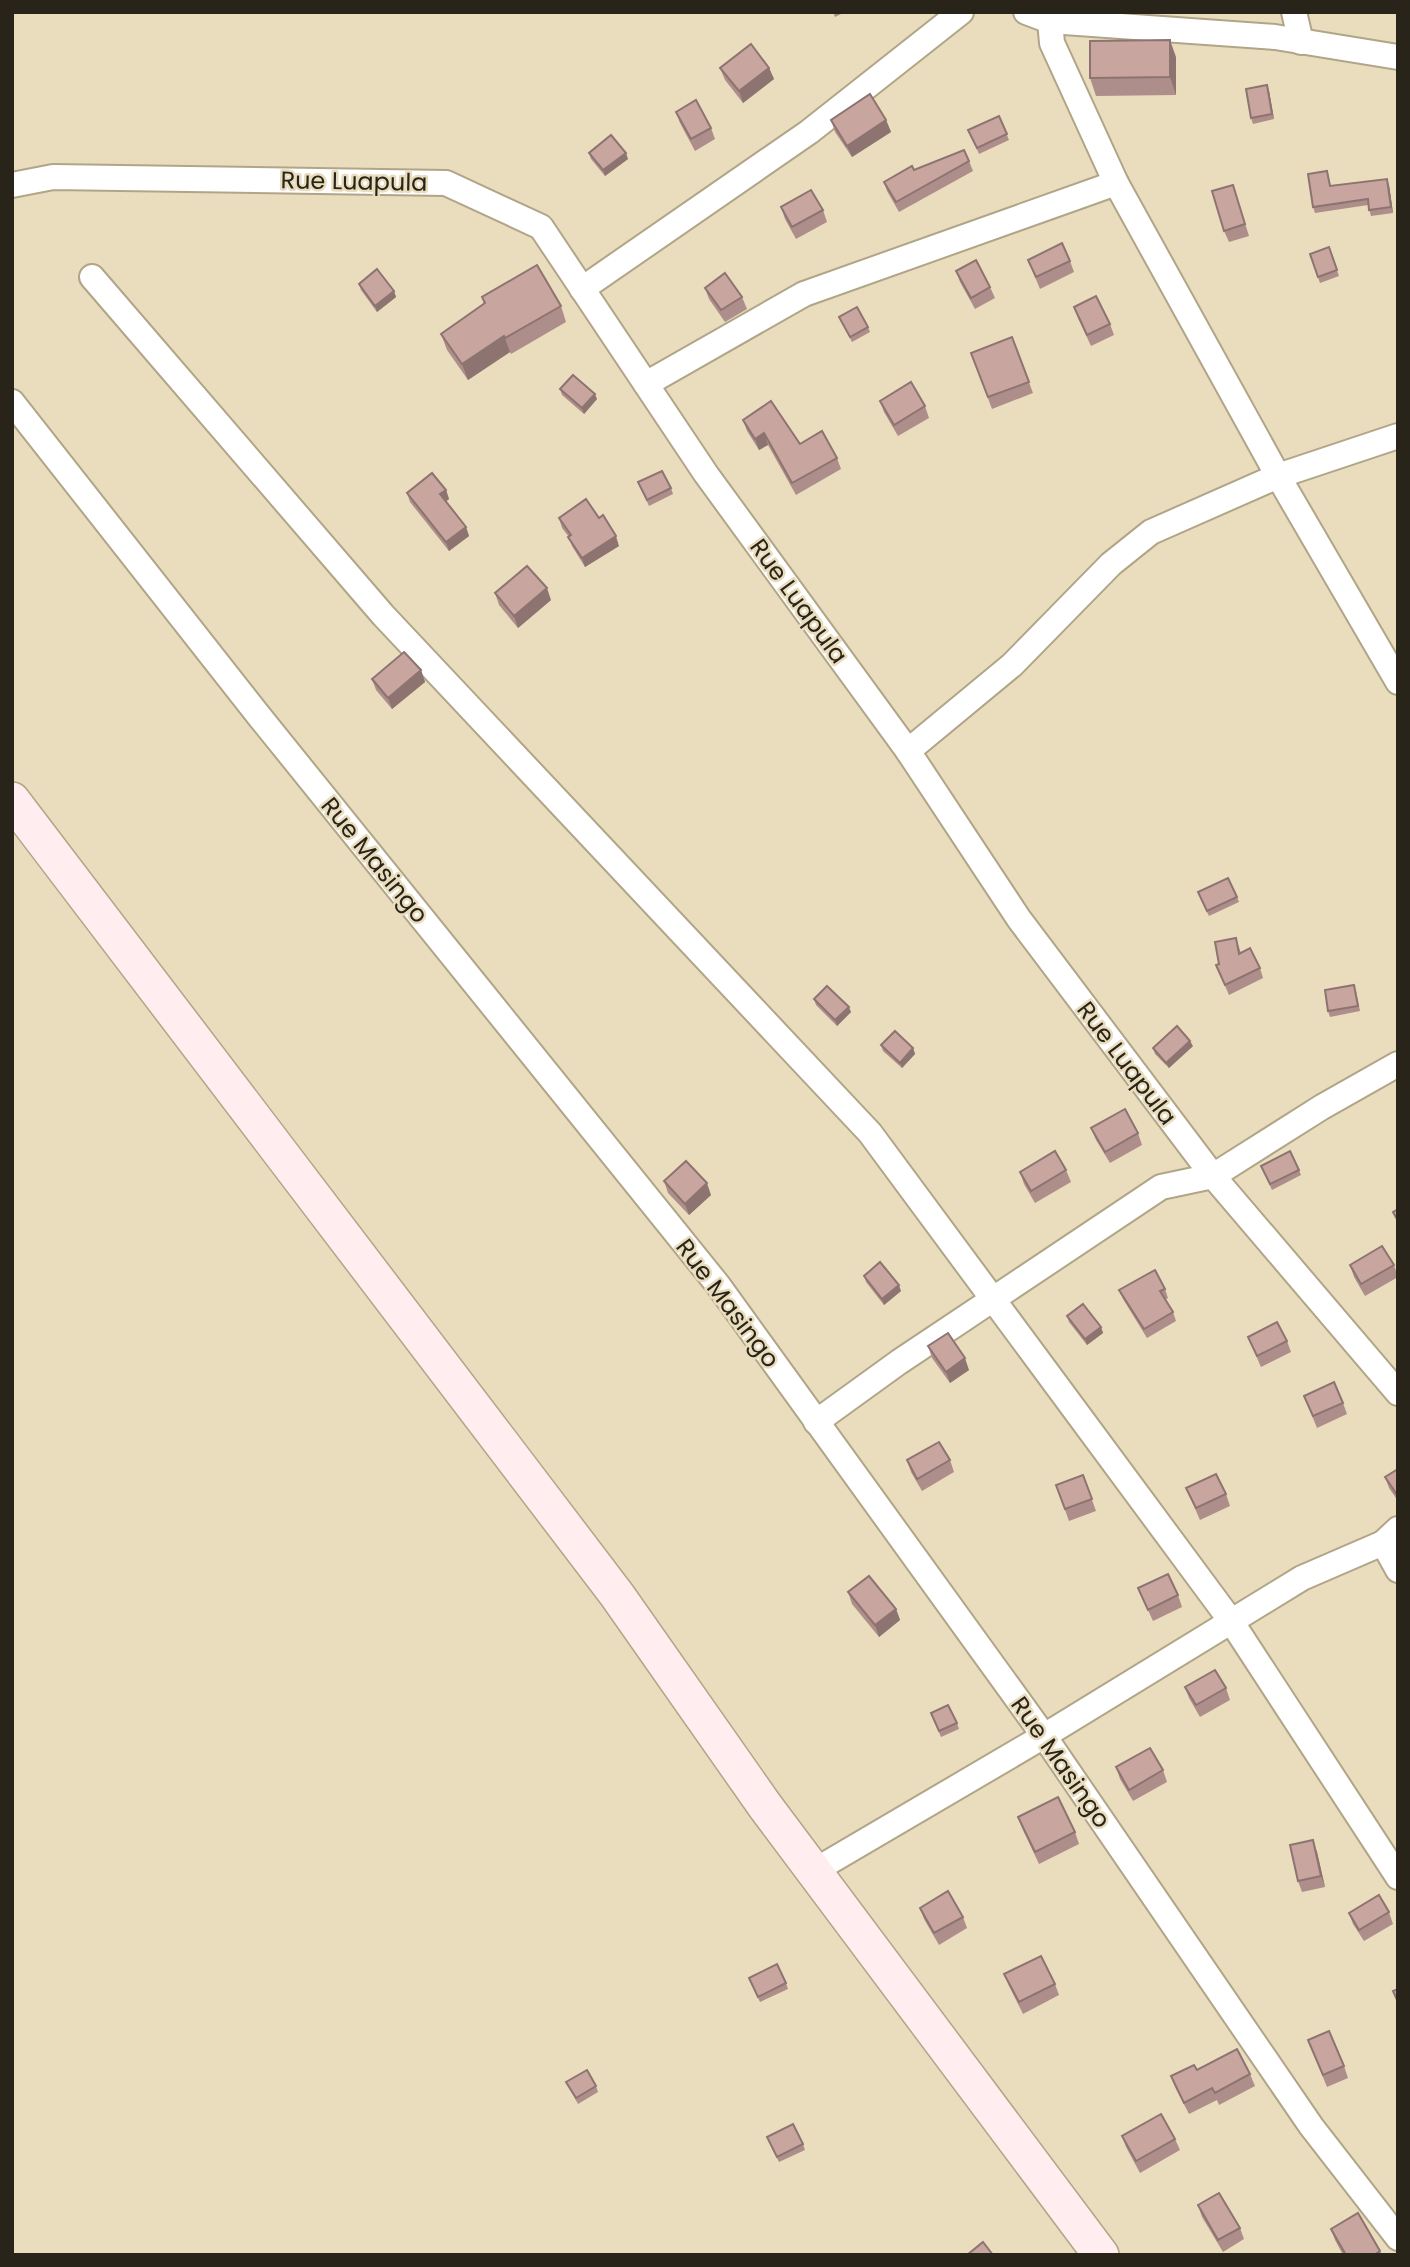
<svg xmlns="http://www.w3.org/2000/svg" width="1410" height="2267" font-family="Poppins,sans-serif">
  <rect width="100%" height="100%" fill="#eaddbe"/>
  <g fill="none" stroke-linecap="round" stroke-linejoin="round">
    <defs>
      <g id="street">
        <polyline points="1026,12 1050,21 1275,37 1398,57"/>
        <polyline points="1294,12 1301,42"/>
        <polyline points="1050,21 1052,43 1116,183 1278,476 1398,682"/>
        <polyline points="12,185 53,177 446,183 541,227 706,474 908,751 1019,919 1213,1176 1398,1393"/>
        <polyline points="92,277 383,615 870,1133 1231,1621 1398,1877"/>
        <polyline points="582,289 809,132 961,12"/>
        <polyline points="646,384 804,294 1116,183"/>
        <polyline points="12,402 259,716 718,1285 1044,1736 1311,2126 1398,2238"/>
        <polyline points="908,751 1012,665 1111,564 1151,532 1278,476 1398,436"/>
        <polyline points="816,1422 899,1362 1161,1187 1213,1176 1322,1107 1398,1064"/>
        <polyline points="1383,1543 1398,1570"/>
        <polyline points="814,1871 1044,1736 1302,1578 1383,1543 1398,1529"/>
      </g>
      <polyline id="secondary" points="12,800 617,1595 765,1806 1101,2255"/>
    </defs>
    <use href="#street" stroke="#b1a588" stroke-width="28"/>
    <use href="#secondary" stroke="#b1a588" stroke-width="38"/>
    <use href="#street" stroke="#fff" stroke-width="24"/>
    <use href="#secondary" stroke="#ffedef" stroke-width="35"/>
  </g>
  <g fill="#ad8e8a">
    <polygon points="833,12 845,12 835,17"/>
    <polygon points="1176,57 1176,95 1096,96 1090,78"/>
    <polygon points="720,68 769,68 774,79 743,103 725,80"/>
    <polygon points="1269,91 1274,119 1253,124 1251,118"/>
    <polygon points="676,112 711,128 715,139 695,151 680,123"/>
    <polygon points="999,116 1009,140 979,154 971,136"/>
    <polygon points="831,120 886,120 891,132 852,157 835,132"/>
    <polygon points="589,153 628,159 605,176 591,159"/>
    <polygon points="969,161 973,171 899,212 887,191 884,182 914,170"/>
    <polygon points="1327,171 1331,186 1389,185 1393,213 1371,216 1368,205 1315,213 1313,207"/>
    <polygon points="1233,185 1249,236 1229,242 1224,231"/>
    <polygon points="781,207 823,210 827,222 796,239 785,219"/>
    <polygon points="1329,247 1339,276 1320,283 1310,254"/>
    <polygon points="1028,260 1070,261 1074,272 1040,289"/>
    <polygon points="956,271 990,287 995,298 975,309 960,282"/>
    <polygon points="359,284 394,291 396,297 377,312 361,290"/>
    <polygon points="705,288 742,297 747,309 725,322 709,299"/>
    <polygon points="482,297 561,306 566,322 511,354 510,352 468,380 447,350 441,334 484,304"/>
    <polygon points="1074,307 1110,324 1114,335 1091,346 1078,318"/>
    <polygon points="839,317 868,327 870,332 852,342"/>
    <polygon points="1012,337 1033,393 992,409 971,353"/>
    <polygon points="560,389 597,399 584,414 562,395"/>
    <polygon points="880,401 925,406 929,418 898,436 884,412"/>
    <polygon points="743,420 800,444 837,458 841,469 796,495 768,445 759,450 747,431"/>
    <polygon points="638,482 671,488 673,494 649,506"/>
    <polygon points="446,490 449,499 446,501 466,527 469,536 449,551 410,502 407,493"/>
    <polygon points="559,518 619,546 585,567 572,546 569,537 562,528"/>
    <polygon points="495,593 551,600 518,628 499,605"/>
    <polygon points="421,670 425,682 392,709 376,690 372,679"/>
    <polygon points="1237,897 1239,902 1209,916 1200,898"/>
    <polygon points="1236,938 1241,953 1260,968 1263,978 1229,995 1216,965 1219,964"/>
    <polygon points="1356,991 1360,1011 1330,1017 1328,1011"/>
    <polygon points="814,999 851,1012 837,1026 816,1005"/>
    <polygon points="881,1045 913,1048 915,1054 902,1068 883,1051"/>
    <polygon points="1193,1046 1169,1068 1155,1054 1153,1048"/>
    <polygon points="1091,1128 1138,1133 1142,1145 1110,1163 1096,1140"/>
    <polygon points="1261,1166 1299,1170 1301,1175 1272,1190"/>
    <polygon points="1066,1170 1071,1182 1035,1203 1024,1184 1020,1172"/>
    <polygon points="664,1181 711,1195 689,1215 668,1193"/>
    <polygon points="1350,1265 1394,1265 1398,1277 1365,1296 1354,1277"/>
    <polygon points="864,1276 901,1291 884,1305 866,1282"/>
    <polygon points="1165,1289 1168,1298 1165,1300 1173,1312 1176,1321 1147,1338 1123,1299 1119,1290"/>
    <polygon points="1067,1316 1101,1327 1103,1333 1087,1345 1069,1322"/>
    <polygon points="1248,1337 1287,1341 1291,1352 1261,1367"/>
    <polygon points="928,1346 969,1370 950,1383 932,1358"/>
    <polygon points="1304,1396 1343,1403 1347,1414 1317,1428"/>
    <polygon points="907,1460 950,1460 954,1472 922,1491 911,1472"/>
    <polygon points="1398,1469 1398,1501 1389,1488 1385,1477"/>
    <polygon points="1083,1475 1096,1511 1069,1521 1056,1485"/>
    <polygon points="1186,1488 1226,1494 1230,1506 1200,1520"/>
    <polygon points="1138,1588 1178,1595 1182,1607 1153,1621"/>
    <polygon points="848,1592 896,1609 900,1620 879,1637 852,1604"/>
    <polygon points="1185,1687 1226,1688 1230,1700 1200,1717 1189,1698"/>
    <polygon points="931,1713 957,1723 959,1729 941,1737"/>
    <polygon points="1116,1767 1163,1770 1167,1782 1133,1801 1120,1779"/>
    <polygon points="1018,1817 1075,1832 1079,1844 1039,1864 1022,1828"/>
    <polygon points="1317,1852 1325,1887 1302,1892 1298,1881"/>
    <polygon points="920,1908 963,1917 967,1928 939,1945 924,1919"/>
    <polygon points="1389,1912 1393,1924 1364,1941 1353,1924 1349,1913"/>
    <polygon points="1004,1974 1055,1984 1059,1995 1023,2014 1009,1986"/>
    <polygon points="751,1983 786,1983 788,1989 760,2002"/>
    <polygon points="1308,2040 1344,2066 1348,2078 1327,2087"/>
    <polygon points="1197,2070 1250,2074 1255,2086 1219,2105 1217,2100 1189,2114 1175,2087 1171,2076"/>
    <polygon points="566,2082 596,2086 598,2092 578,2104"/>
    <polygon points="1122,2136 1175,2139 1180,2150 1140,2173 1126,2147"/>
    <polygon points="767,2137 803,2144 805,2150 779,2162"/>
    <polygon points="1198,2205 1240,2228 1244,2239 1223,2252 1202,2217"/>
    <polygon points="1331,2229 1380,2251 1382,2255 1343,2255 1335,2240"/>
  </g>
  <g fill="#8d7470">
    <polygon points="1170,40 1176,57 1176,95 1170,77"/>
    <polygon points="769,68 774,79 743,103 739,91"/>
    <polygon points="1267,85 1269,91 1274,119 1272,114"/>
    <polygon points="886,120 891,132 852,157 847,146"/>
    <polygon points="626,153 628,159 605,176 603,170"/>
    <polygon points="1387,179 1389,185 1393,213 1391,207"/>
    <polygon points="394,291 396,297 377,312 375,306"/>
    <polygon points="504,336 510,352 468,380 462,364"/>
    <polygon points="595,394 597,399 584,414 582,408"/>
    <polygon points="764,433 768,445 759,450 755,439"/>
    <polygon points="446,490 449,499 444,503 440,494"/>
    <polygon points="466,527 469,536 449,551 446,542"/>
    <polygon points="616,536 619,546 585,567 582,558"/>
    <polygon points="547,588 551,600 518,628 514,616"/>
    <polygon points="421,670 425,682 392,709 388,698"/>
    <polygon points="849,1007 851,1012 837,1026 835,1020"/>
    <polygon points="1190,1041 1193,1046 1169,1068 1166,1063"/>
    <polygon points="913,1048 915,1054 902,1068 900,1063"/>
    <polygon points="707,1183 711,1195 689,1215 685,1204"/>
    <polygon points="899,1285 901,1291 884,1305 882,1299"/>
    <polygon points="1101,1327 1103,1333 1087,1345 1085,1339"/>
    <polygon points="965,1358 969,1370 950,1383 946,1372"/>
    <polygon points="896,1609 900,1620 879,1637 875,1625"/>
    <polygon points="1313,1840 1317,1852 1325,1887 1321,1876"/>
  </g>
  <g fill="#c9a5a0" stroke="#8d7470" stroke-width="2">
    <polygon points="1170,40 1170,77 1090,78 1090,41"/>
    <polygon points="751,44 769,68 739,91 720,68"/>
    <polygon points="1267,85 1272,114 1251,118 1246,89"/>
    <polygon points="870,94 886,120 847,146 831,120"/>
    <polygon points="696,100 711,128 691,139 676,112"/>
    <polygon points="999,116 1007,134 977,148 968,130"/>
    <polygon points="611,135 626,153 603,170 589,153"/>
    <polygon points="964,150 969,161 896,202 884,182 912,166 914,170"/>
    <polygon points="1327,171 1330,186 1387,179 1391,207 1369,210 1368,199 1313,207 1308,174"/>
    <polygon points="1233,185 1245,224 1224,231 1212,191"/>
    <polygon points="811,190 823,210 792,227 781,207"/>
    <polygon points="1062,243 1070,261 1036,277 1028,260"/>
    <polygon points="1329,247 1337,270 1318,277 1310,254"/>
    <polygon points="976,260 990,287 971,298 956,271"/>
    <polygon points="537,265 561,306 505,338 504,336 462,364 441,334 485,303 482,297"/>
    <polygon points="377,269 394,291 375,306 359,284"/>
    <polygon points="725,273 742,297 721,310 705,288"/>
    <polygon points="1096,296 1110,324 1087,335 1074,307"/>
    <polygon points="857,307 868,327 850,337 839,317"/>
    <polygon points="1012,337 1029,382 988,397 971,353"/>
    <polygon points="573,375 595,394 582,408 560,389"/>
    <polygon points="911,382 925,406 894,425 880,401"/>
    <polygon points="771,401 800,444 822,431 837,458 792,483 764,433 755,439 743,420"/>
    <polygon points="662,471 671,488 647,500 638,482"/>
    <polygon points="432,473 446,490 440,494 466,527 446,542 407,493"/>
    <polygon points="586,499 599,518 603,515 616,536 582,558 568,537 571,535 559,518"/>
    <polygon points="527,566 547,588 514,616 495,593"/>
    <polygon points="404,652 421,670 388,698 372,679"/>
    <polygon points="1228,878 1237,897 1207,911 1198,892"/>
    <polygon points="1236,938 1239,954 1250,948 1260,968 1225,985 1216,965 1219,964 1215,942"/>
    <polygon points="1354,985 1358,1006 1328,1011 1325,990"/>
    <polygon points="827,986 849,1007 835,1020 814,999"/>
    <polygon points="1177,1026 1190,1041 1166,1063 1153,1048"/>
    <polygon points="895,1031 913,1048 900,1063 881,1045"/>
    <polygon points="1125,1109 1138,1133 1105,1152 1091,1128"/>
    <polygon points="1055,1151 1066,1170 1031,1191 1020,1172"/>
    <polygon points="1290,1151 1299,1170 1270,1184 1261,1166"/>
    <polygon points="686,1161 707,1183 685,1204 664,1181"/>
    <polygon points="1398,1209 1398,1221 1393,1212"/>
    <polygon points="1382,1246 1394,1265 1361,1284 1350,1265"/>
    <polygon points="880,1262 899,1285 882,1299 864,1276"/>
    <polygon points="1155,1270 1165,1289 1160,1291 1173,1312 1144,1329 1119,1290"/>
    <polygon points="1083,1304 1101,1327 1085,1339 1067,1316"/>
    <polygon points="1277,1322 1287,1341 1257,1356 1248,1337"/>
    <polygon points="948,1333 965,1358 946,1372 928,1346"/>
    <polygon points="1334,1382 1343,1403 1313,1416 1304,1396"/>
    <polygon points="939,1442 950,1460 917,1479 907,1460"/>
    <polygon points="1398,1469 1398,1496 1385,1477"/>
    <polygon points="1216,1474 1226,1494 1196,1508 1186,1488"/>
    <polygon points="1083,1475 1092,1499 1065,1509 1056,1485"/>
    <polygon points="1168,1574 1178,1595 1148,1610 1138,1588"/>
    <polygon points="869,1576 896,1609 875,1625 848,1592"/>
    <polygon points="1215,1670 1226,1688 1196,1705 1185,1687"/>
    <polygon points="948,1705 957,1723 939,1731 931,1713"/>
    <polygon points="1150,1748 1163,1770 1129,1790 1116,1767"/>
    <polygon points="1058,1797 1075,1832 1035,1852 1018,1817"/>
    <polygon points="1313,1840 1321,1876 1298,1881 1290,1845"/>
    <polygon points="948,1891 963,1917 934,1933 920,1908"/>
    <polygon points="1379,1895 1389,1912 1359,1930 1349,1913"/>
    <polygon points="1041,1956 1055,1984 1019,2002 1004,1974"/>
    <polygon points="777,1964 786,1983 758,1997 749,1978"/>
    <polygon points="1398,1989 1398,2002 1393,1991"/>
    <polygon points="1329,2031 1344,2066 1323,2075 1308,2040"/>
    <polygon points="1237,2049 1250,2074 1215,2093 1212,2088 1184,2103 1171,2076 1194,2065 1197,2070"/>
    <polygon points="587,2070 596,2086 576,2098 566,2082"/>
    <polygon points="1161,2114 1175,2139 1136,2161 1122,2136"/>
    <polygon points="793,2124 803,2144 777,2157 767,2137"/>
    <polygon points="1219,2193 1240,2228 1218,2240 1198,2205"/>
    <polygon points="1358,2213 1380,2251 1374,2255 1346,2255 1331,2229"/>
    <polygon points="983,2242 993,2255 967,2255"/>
  </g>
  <g text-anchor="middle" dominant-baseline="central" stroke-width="5" stroke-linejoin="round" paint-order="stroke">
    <g font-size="24" fill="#292419" stroke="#eaddbe">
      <text transform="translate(354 181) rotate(1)">Rue Luapula</text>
      <text transform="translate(799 601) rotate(54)">Rue Luapula</text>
      <text transform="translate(375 860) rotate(51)">Rue Masingo</text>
      <text transform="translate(1127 1063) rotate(53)">Rue Luapula</text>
      <text transform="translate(728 1303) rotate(53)">Rue Masingo</text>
      <text transform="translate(1061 1762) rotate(55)">Rue Masingo</text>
    </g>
  </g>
  <rect width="1410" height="2267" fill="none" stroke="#292419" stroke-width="28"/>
</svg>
